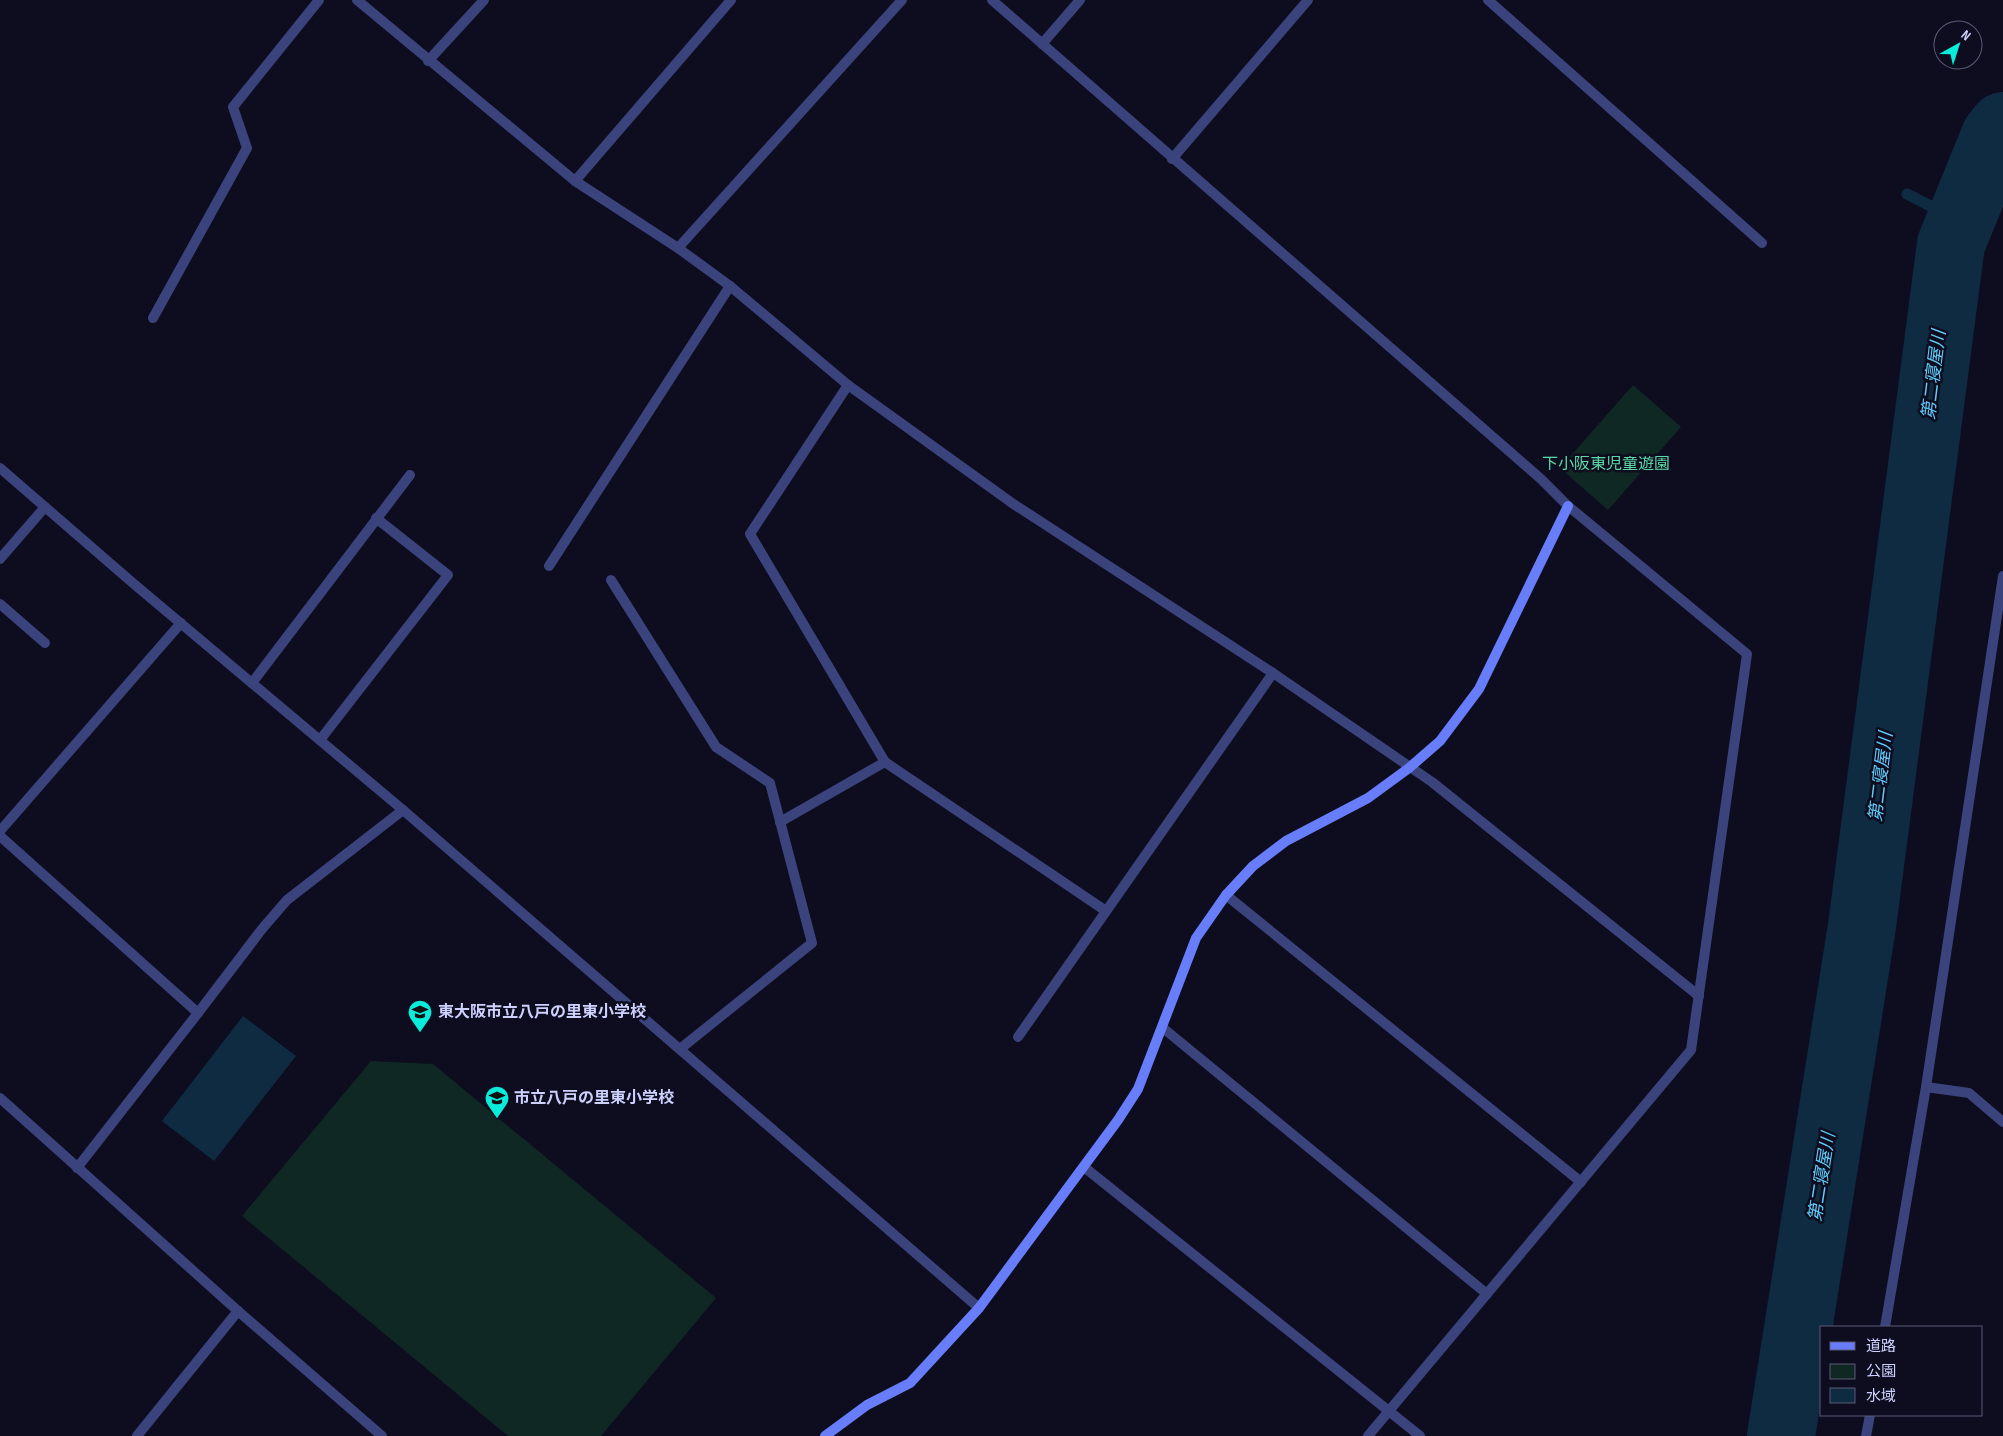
<svg xmlns="http://www.w3.org/2000/svg" width="2003" height="1436" font-family="'Sofia Sans Condensed','Noto Sans JP',sans-serif">
  <rect width="100%" height="100%" fill="#0d0d1f"/>
  <g fill="#102823">
    <polygon points="1633,385 1681,427 1608,510 1560,468"/>
    <polygon points="371,1061 433,1064 716,1298 601,1436 508,1436 242,1216"/>
  </g>
  <polygon fill="#0e2b42" points="243,1016 296,1056 214,1161 162,1121"/>
  <g fill="none" stroke-linecap="round" stroke-linejoin="round">
    <polyline stroke="#0e2b42" stroke-width="11" points="1907,194 1960,221"/>
    <polyline stroke="#0e2b42" stroke-width="68" points="1781,1436 1862,926 1951,244 1995,136 2003,126"/>
    <g stroke="#3a437c" stroke-width="10">
      <polyline points="357,0 575,181 678,248 730,286 848,385 1012,503 1273,673 1432,782 1699,996"/>
      <polyline points="992,0 1541,479 1568,506 1747,654 1691,1050 1368,1436"/>
      <polyline points="1488,0 1762,243"/>
      <polyline points="1042,44 1080,0"/>
      <polyline points="428,61 484,0"/>
      <polyline points="1172,159 1308,0"/>
      <polyline points="575,181 731,0"/>
      <polyline points="678,248 902,0"/>
      <polyline points="153,318 247,148 233,107 319,0"/>
      <polyline points="848,385 750,534 885,762"/>
      <polyline points="0,468 134,584 403,810 979,1308"/>
      <polyline points="0,559 45,507"/>
      <polyline points="549,566 730,286"/>
      <polyline points="611,580 716,747 770,783 812,943 680,1049"/>
      <polyline points="0,604 45,643"/>
      <polyline points="252,683 410,475"/>
      <polyline points="320,740 448,575 376,518"/>
      <polyline points="780,822 885,762 1106,911"/>
      <polyline points="0,831 181,623"/>
      <polyline points="0,836 198,1013"/>
      <polyline points="1226,895 1581,1182"/>
      <polyline points="1163,1028 1487,1294"/>
      <polyline points="1018,1037 1273,673"/>
      <polyline points="1926,1087 1969,1093 2003,1122"/>
      <polyline points="0,1098 238,1311 382,1436"/>
      <polyline points="1084,1167 1420,1436"/>
      <polyline points="77,1168 198,1013 262,929 287,900 403,810"/>
      <polyline points="1885,1327 1926,1087 2003,576"/>
      <polyline points="137,1436 238,1311"/>
      <polyline points="1866,1436 1870,1415"/>
    </g>
    <polyline stroke="#687df9" stroke-width="10" points="825,1436 867,1405 910,1383 979,1308 1118,1120 1138,1089 1196,938 1226,895 1253,866 1286,841 1368,798 1409,768 1440,741 1479,689 1568,506"/>
  </g>
  <defs>
    <symbol id="school-pin" viewBox="-11 -11 22 30"><path d="M0 17L-7.5 6A9.5 9.5 0 1 1 7.5 6Z" fill="#09ecdb" stroke="#0d0d1f"/><path d="M0-5L7-2L0 1L-7-2ZM-4 1L0 2.5L4 1V4Q0 6-4 4Z" fill="#111"/></symbol>
  </defs>
  <g fill-rule="evenodd">
    <use href="#school-pin" x="406" y="998" width="28" height="38"/>
    <use href="#school-pin" x="483" y="1084" width="28" height="38"/>
  </g>
  <g text-anchor="middle" dominant-baseline="central" stroke-width="5" stroke-linejoin="round" paint-order="stroke">
    <g font-size="16" fill="#5cd9a4" stroke="#0d0d1f">
      <text x="1606" y="464">下小阪東児童遊園</text>
    </g>
    <g font-size="16" font-weight="bold" fill="#cdd0fd" stroke="#0d0d1f" text-anchor="start">
      <text x="438" y="1012">東大阪市立八戸の里東小学校</text>
      <text x="514" y="1098">市立八戸の里東小学校</text>
    </g>
    <g font-size="18" font-style="italic" fill="#5fccf9" stroke="#0d0d1f">
      <text transform="translate(1934 375) rotate(-83)">第二寝屋川</text>
      <text transform="translate(1881 777) rotate(-83)">第二寝屋川</text>
      <text transform="translate(1822 1177) rotate(-81)">第二寝屋川</text>
    </g>
  </g>
  <rect x="1820" y="1326" width="162" height="90" fill="#0d0d1f" stroke="#5a5b78"/>
  <rect x="1830" y="1342" width="25" height="8" fill="#687df9" stroke="#5a5b78"/>
  <text x="1866" y="1351" font-size="15" fill="#cdd0fd">道路</text>
  <rect x="1830" y="1364" width="25" height="15" fill="#102823" stroke="#5a5b78"/>
  <text x="1866" y="1376" font-size="15" fill="#cdd0fd">公園</text>
  <rect x="1830" y="1388" width="25" height="15" fill="#0e2b42" stroke="#5a5b78"/>
  <text x="1866" y="1401" font-size="15" fill="#cdd0fd">水域</text>
  <g transform="translate(1958 45) rotate(39)"><circle r="24" fill="#0d0d1f" stroke="#5a5b78"/>
  <path d="M0-4L9 19L0 12L-9 19Z" fill="#09ecdb"/>
  <text y="-8" font-size="14" font-weight="bold" text-anchor="middle" fill="#cdd0fd">N</text>
  </g>
</svg>
